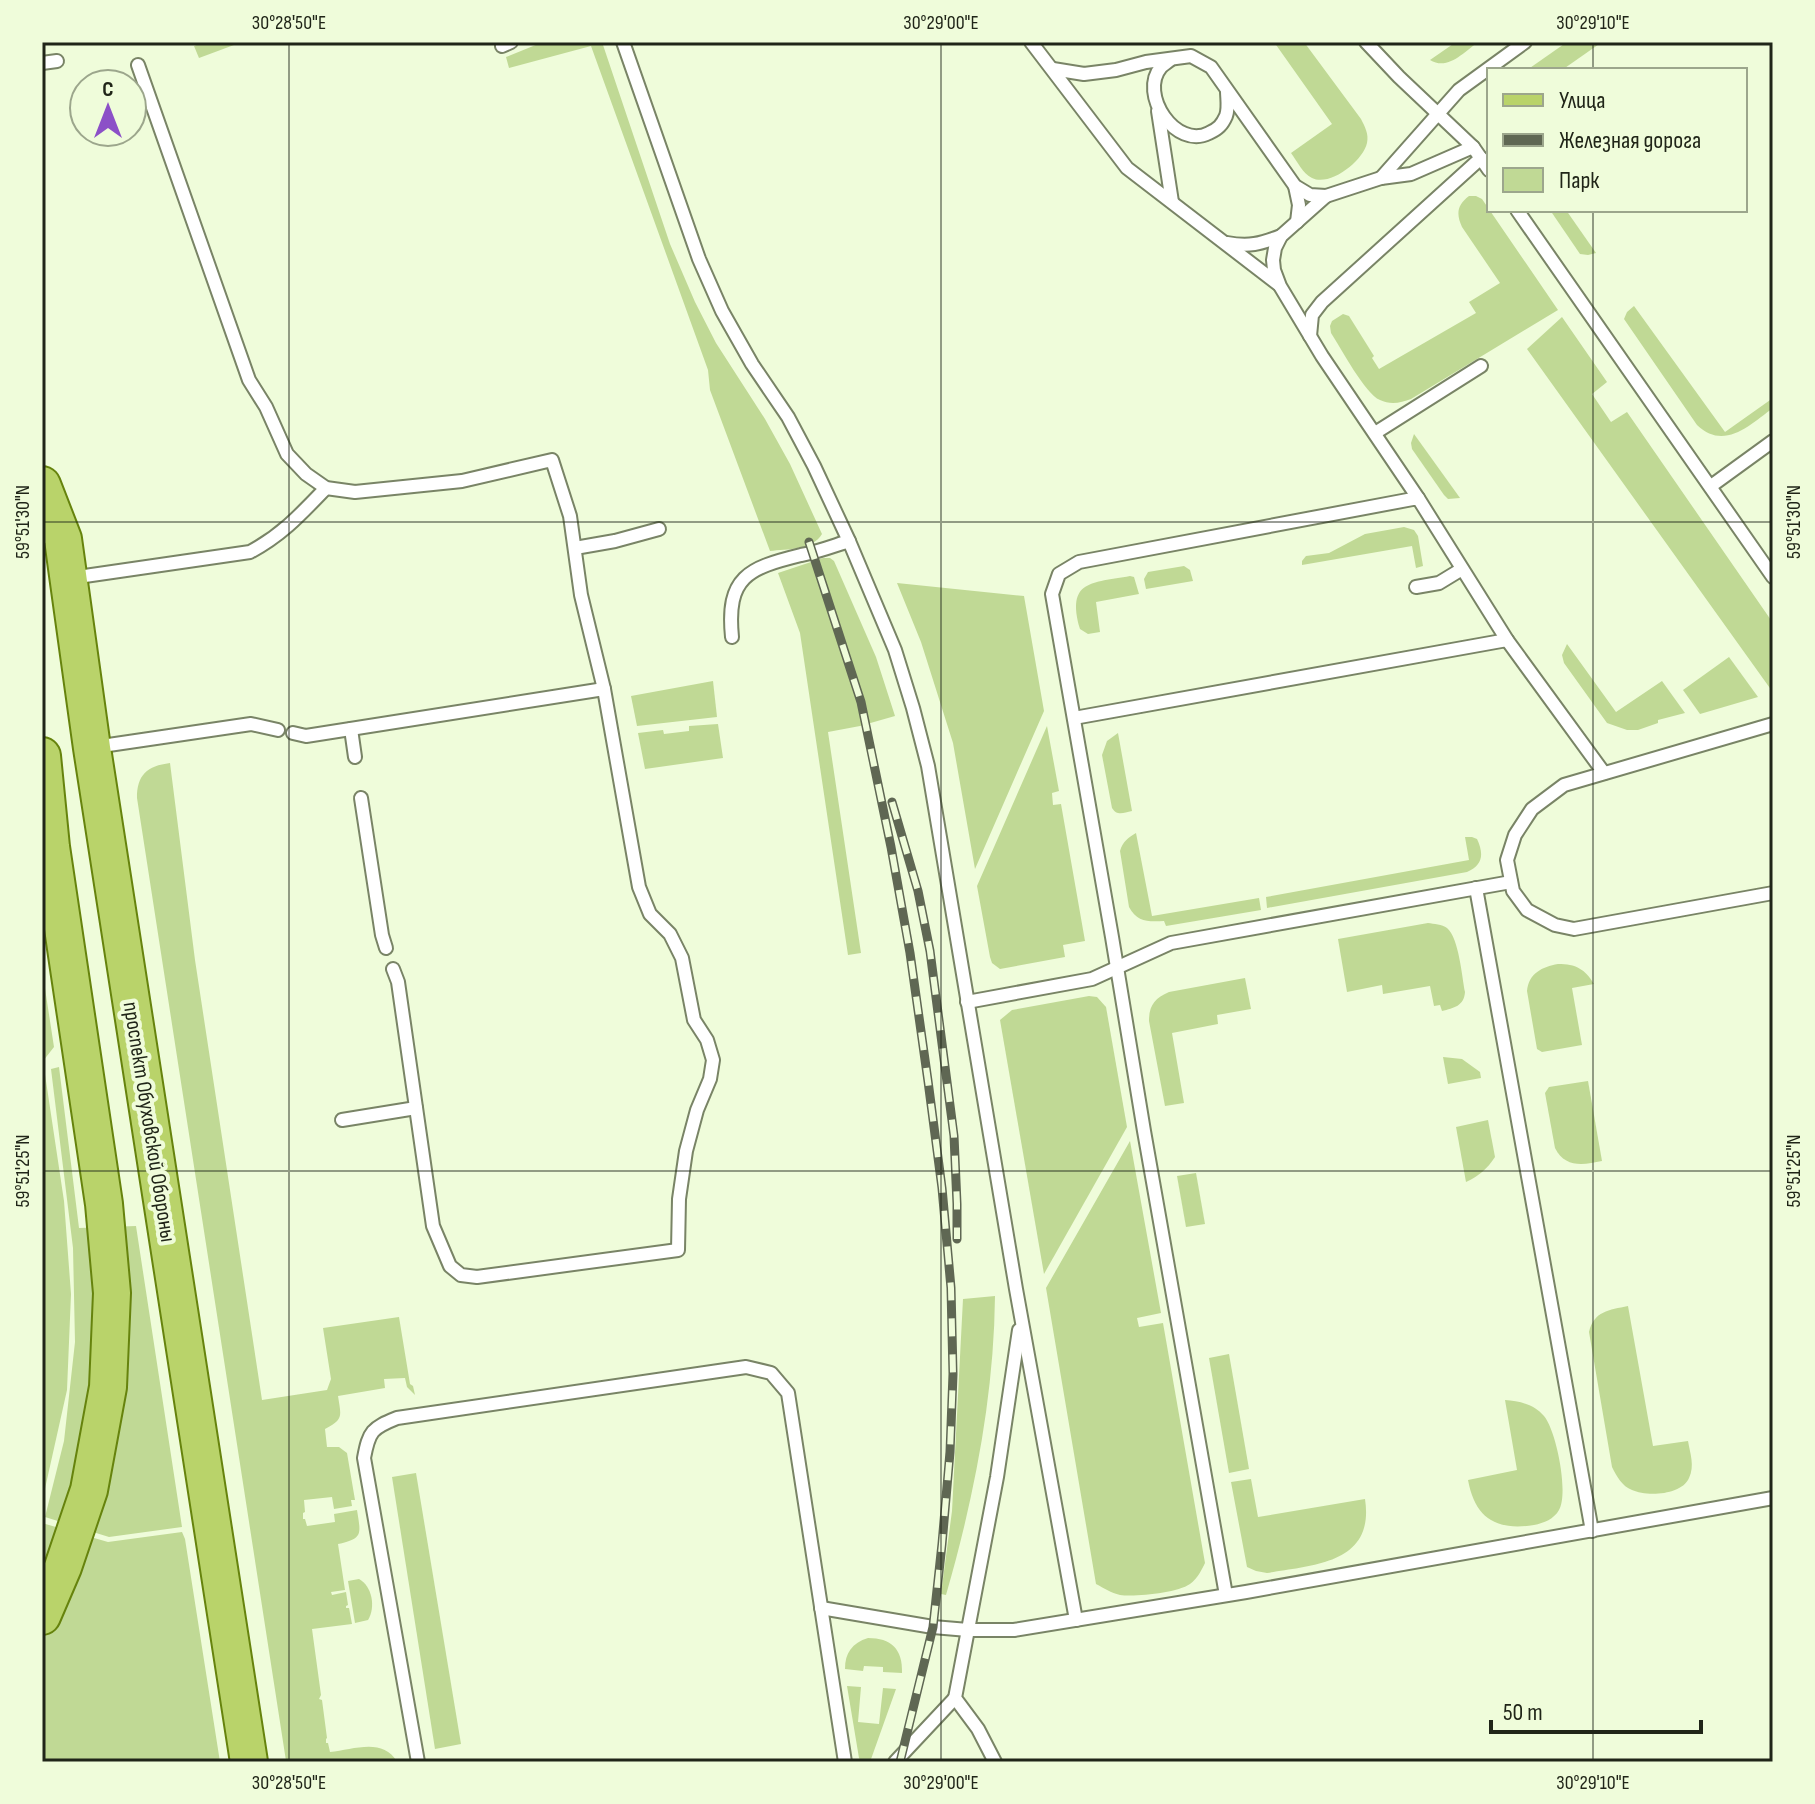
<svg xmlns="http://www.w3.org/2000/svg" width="1815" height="1804" font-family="'Sofia Sans Condensed',sans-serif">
  <rect width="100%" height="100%" fill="#effcda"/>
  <g fill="#c0d995">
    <polygon points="204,42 242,42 199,58 194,46"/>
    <path d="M 543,42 L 602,42 L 670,244 L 695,302 L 716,343 L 765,419 L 790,464 L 822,534 C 813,550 787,549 770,551 L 710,390 L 708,370 L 591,46 L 509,68 L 506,57 Z"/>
    <path d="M 1274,42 L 1304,42 L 1361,119 C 1365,127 1369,134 1367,143 C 1363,161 1330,187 1312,178 C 1303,174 1297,161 1291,153 L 1332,124 Z"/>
    <path d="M 1456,42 L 1478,42 C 1464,52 1448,71 1430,60 Z"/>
    <polygon points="1567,42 1602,42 1562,70 1527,70"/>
    <path d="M 1469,196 L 1476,196 L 1482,199 L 1558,310 L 1411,399 C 1401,403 1390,405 1380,400 C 1365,394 1341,348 1331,333 L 1330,326 L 1332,321 L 1343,314 L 1349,316 L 1374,356 L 1372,358 L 1379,369 L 1476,313 L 1469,302 L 1500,283 L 1462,227 C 1456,214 1457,205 1469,196 Z"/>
    <polygon points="1550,210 1566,210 1596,253 1588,255 1580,254"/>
    <path d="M 1634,306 L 1725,432 L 1773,398 L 1773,408 C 1750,425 1724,451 1697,425 L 1624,319 L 1627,312 Z"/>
    <polygon points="1562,317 1607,382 1592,394 1611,422 1627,412 1773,623 1772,691 1527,349"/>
    <polygon points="1414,434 1460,498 1448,499 1444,495 1412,449 1411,443"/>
    <polygon points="1404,527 1414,530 1418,536 1423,566 1416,568 1412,546 1302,565 1302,561 1306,556 1329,553 1365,534"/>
    <polygon points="823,558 830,558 834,561 876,657 895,716 860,726 828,732 861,953 848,955 800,633 778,573"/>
    <polygon points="1184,566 1190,570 1193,581 1146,589 1144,579 1148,572"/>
    <path d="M 1130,576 L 1134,577 L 1139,594 L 1096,602 L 1100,632 L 1088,634 L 1080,629 C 1066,580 1092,583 1130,576 Z"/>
    <polygon points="897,583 1024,596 1044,711 975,869 953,743 921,642"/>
    <polygon points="1567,644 1616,712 1662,681 1685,713 1658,720 1658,723 1638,730 1627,730 1607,723 1564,663 1562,655"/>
    <polygon points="1729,657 1758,697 1700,714 1683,690"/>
    <polygon points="713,681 717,717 637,726 631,696"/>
    <polygon points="718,724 723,758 645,769 638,733 663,730 664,734 689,731 689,726"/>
    <polygon points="1047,726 1059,791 1052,793 1053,805 1061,804 1085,941 1063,945 1065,957 1000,969 992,963 990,957 977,886"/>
    <path d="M 1118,733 L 1132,811 C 1123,813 1117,816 1112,808 L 1102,755 L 1107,741 Z"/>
    <path d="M 170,763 L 195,960 L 262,1400 L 327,1390 L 331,1379 L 323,1328 L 399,1317 L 410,1384 L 413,1386 L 415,1395 L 407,1387 L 405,1378 L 384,1379 L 385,1388 L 338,1396 C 341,1416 344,1419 325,1429 L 327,1447 L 339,1447 L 347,1453 L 355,1500 L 351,1500 L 352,1506 L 334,1509 L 332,1497 L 304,1500 L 305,1512 L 303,1513 L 303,1519 L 305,1519 L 307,1526 L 335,1522 L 334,1514 L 357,1510 C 361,1535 363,1538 338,1544 L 345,1590 L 331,1592 L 332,1595 L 346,1592 L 348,1605 L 346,1606 L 346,1608 L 349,1608 L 352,1624 L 312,1629 L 321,1695 L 319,1699 L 322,1700 L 327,1738 L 326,1739 L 326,1743 L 328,1743 L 330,1752 C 353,1750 383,1737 397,1762 L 286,1761 L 137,798 C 137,775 147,766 170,763 Z"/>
    <path d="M 1136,833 L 1152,916 L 1259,898 L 1261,910 L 1166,926 L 1164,921 C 1148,922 1137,922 1129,907 L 1120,851 C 1123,841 1128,838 1136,833 Z"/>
    <path d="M 1465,837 L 1472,837 L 1477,839 C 1484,854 1483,865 1467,872 L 1267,908 L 1266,897 L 1469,860 Z"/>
    <path d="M 1428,923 C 1434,924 1442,924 1447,928 C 1459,938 1462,977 1465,992 C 1464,1006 1454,1008 1442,1011 L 1440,1005 L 1434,1006 L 1430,986 L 1383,994 L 1382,985 L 1347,992 L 1338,939 Z"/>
    <path d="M 1558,964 C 1576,964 1585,969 1594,984 L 1572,988 L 1582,1045 L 1542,1052 L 1537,1049 L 1527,991 C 1529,973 1542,967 1558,964 Z"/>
    <polygon points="42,969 54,1047 43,1061 64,1201 71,1294 67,1390 42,1502"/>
    <path d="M 1245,978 L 1251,1009 L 1217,1015 L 1218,1024 L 1172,1033 L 1184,1103 L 1165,1106 L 1149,1021 C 1149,1005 1155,998 1169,992 Z"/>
    <polygon points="1089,996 1097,997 1106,1007 1127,1127 1044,1274 1000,1020 1012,1010"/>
    <polygon points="1443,1057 1462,1059 1480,1072 1481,1078 1448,1084"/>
    <polygon points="59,1067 79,1228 136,1226 182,1527 109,1537 45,1517 64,1441 75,1342 73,1248 51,1069"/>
    <path d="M 1588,1081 L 1602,1161 C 1583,1165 1565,1168 1555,1148 L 1545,1093 L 1549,1087 Z"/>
    <path d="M 1488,1120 L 1495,1157 C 1487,1169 1479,1176 1466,1182 L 1456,1127 Z"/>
    <path d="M 1130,1141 L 1161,1313 L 1137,1318 L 1139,1327 L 1163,1323 L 1205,1563 C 1201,1571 1198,1578 1190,1584 C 1177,1593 1136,1597 1120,1595 C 1111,1593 1104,1588 1096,1584 L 1046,1288 Z"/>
    <polygon points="1196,1173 1205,1224 1186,1227 1177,1176"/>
    <path d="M 995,1296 C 994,1397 974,1498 946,1595 L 941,1594 L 952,1511 L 963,1299 Z"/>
    <path d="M 1628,1306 L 1653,1446 L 1688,1441 C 1690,1453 1695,1466 1689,1478 C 1682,1495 1647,1497 1632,1490 C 1622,1486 1617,1477 1612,1467 L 1589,1332 C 1594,1311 1609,1310 1628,1306 Z"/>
    <polygon points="1229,1354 1249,1469 1229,1473 1209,1358"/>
    <path d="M 1505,1400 C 1519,1401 1534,1404 1544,1416 C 1556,1430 1569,1493 1559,1510 C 1554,1519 1544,1523 1534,1525 C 1496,1531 1475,1518 1468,1480 L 1517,1470 Z"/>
    <polygon points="416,1473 461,1744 435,1749 392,1477"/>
    <path d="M 1251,1479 L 1258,1517 L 1365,1499 C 1375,1564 1313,1565 1267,1573 L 1256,1571 L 1247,1567 L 1231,1482 Z"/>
    <polygon points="42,1523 108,1542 182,1532 185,1539 220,1762 42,1762"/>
    <path d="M 359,1579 C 372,1586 376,1607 368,1620 L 355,1623 L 348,1581 Z"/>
    <path d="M 868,1638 C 891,1638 903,1649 902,1673 L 883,1672 L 883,1667 L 864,1666 L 863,1671 L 845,1669 C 845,1653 852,1643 868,1638 Z"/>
    <polygon points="847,1686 861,1687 858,1722 879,1724 883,1688 896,1689 870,1762 862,1762 859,1758"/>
  </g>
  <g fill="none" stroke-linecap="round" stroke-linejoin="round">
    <defs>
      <g id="lane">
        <polyline points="623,42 699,259 722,311 752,364 788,417 814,466 849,541 895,650 913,708 928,766 1016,1289 1076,1620"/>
        <polyline points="1031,42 1127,168 1278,284"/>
        <polyline points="1366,42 1399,77 1473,147 1489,170"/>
        <polyline points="502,46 511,42"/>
        <path d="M 1171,59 C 1168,62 1164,64 1161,67 C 1138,94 1176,150 1209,133 C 1218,129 1222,125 1226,116 C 1229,108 1227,99 1227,91"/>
        <polyline points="42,63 57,61"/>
        <polyline points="138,65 249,380 266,407 287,454 306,474 326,488 355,492 462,481 552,460 570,516 581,595 604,689 639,887 650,914 670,934 682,958 694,1020 707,1040 713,1060 710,1079 697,1110 686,1151 679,1199 678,1250 477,1277 461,1275 450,1266 433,1226 398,982 393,969"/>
        <polyline points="1053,69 1084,74 1116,70 1146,62 1191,56 1211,67 1295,186 1310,195 1326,196 1381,178 1411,174 1473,147"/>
        <polyline points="1158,111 1172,202"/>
        <polyline points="1381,178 1459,90 1525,42"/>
        <polyline points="1295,186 1299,205 1297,222"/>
        <polyline points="1326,196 1281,236 1275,248 1273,260 1274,270 1280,286 1322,356 1418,498"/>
        <polyline points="1517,210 1773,577"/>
        <path d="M 1227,243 C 1249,247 1260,244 1281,236"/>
        <polyline points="1310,336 1312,315 1322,302 1481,158"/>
        <polyline points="1375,433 1481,366"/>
        <polyline points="1711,486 1773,441"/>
        <polyline points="575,548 615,541 659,529"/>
        <path d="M 71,578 L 250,552 C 282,535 301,514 326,488"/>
        <polyline points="1416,587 1439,583 1462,569"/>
        <path d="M 732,637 C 726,577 748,568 801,555 C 818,552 833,546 849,541"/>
        <polyline points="1074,718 1507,640"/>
        <polyline points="1773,724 1564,785 1532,809 1515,835 1507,860 1513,891 1527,910 1555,925 1574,929 1773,893"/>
        <polyline points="351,729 355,757"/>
        <polyline points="293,733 306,736 604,689"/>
        <polyline points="95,747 251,724 278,730"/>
        <polyline points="361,798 382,935 386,948"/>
        <polyline points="1476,888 1592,1531"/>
        <polyline points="967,1002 1092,979 1171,943 1511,882"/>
        <polyline points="342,1120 416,1108"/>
        <polyline points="1226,1595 1144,1131 1112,937 1052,594 1059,574 1079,562 1418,498 1507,640 1604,773"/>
        <polyline points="821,1608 933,1627 968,1630 1014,1630 1246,1592 1773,1498"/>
        <path d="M 418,1762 L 364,1458 C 369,1431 372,1428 397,1418 L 746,1367 L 771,1373 L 788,1393 L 845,1762"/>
        <polyline points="895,1762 955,1698"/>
        <polyline points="995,1762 978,1729 955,1698 997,1477 1019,1330"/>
      </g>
      <g id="primary">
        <polyline points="42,485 63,539 92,748 249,1762"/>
        <polyline points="42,756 51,847 104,1204 112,1293 108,1387 89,1490 63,1567 42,1616"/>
      </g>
    </defs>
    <use href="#lane" stroke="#798466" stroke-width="16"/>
    <use href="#primary" stroke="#66830d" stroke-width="40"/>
    <use href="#lane" stroke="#fff" stroke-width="12"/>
    <use href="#primary" stroke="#b9d36a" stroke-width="36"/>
    <defs>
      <g id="rail">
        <polyline points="809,542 861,702 891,847 910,953 928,1081 942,1188 951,1288 953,1374 950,1452 942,1544 933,1627 900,1762"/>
        <polyline points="892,802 918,891 930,951 954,1136 957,1204 957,1239"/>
      </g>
    </defs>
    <use href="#rail" stroke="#5f6753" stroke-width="9"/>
    <use href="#rail" stroke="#effcda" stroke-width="6" stroke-dasharray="18" stroke-linecap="butt"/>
  </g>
  <path fill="none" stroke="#202518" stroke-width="2" stroke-opacity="0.45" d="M 289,42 L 289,1762M 941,42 L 941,1762M 1593,42 L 1593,70M 1593,210 L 1593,1762M 42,522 L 1773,522M 42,1171 L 1773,1171"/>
  <g text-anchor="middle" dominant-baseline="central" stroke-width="8" stroke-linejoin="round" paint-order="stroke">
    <g font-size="22" fill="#202518" stroke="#effcda">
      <text transform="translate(149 1122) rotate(81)">проспект Обуховской Обороны</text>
    </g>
  </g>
  <rect width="1815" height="1804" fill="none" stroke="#effcda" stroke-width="88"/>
  <rect x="1487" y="68" width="260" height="144" fill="#effcda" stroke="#9ca68c" stroke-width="2"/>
  <rect x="1503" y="94" width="40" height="12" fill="#b9d36a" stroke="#9ca68c" stroke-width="2"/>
  <text x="1559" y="108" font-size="24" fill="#202518">Улица</text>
  <rect x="1503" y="134" width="40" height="12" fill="#5f6753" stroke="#9ca68c" stroke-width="2"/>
  <text x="1559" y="148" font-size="24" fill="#202518">Железная дорога</text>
  <rect x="1503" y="168" width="40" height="24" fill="#c0d995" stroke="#9ca68c" stroke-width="2"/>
  <text x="1559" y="188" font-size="24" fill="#202518">Парк</text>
  <g transform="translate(108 108)"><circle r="38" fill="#effcda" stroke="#9ca68c" stroke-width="2"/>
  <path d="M0-6L14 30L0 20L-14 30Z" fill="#8c50c7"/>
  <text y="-12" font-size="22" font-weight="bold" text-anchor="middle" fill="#202518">С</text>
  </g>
  <path d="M1491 1720v12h210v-12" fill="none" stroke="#202518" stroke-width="4"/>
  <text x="1503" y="1720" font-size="24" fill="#202518" stroke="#effcda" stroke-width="6" paint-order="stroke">50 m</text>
  <rect x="44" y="44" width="1727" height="1716" fill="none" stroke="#202518" stroke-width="3"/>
  <g font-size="20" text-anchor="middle" fill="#202518">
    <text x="289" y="29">30°28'50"E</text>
    <text x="941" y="29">30°29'00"E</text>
    <text x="1593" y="29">30°29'10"E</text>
    <text transform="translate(22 522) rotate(-90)" y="7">59°51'30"N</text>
    <text transform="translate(1793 522) rotate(-90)" y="7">59°51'30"N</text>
    <text transform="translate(22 1171) rotate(-90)" y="7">59°51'25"N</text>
    <text transform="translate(1793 1171) rotate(-90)" y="7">59°51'25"N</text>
    <text x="289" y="1789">30°28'50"E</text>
    <text x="941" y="1789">30°29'00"E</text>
    <text x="1593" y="1789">30°29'10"E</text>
  </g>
</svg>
